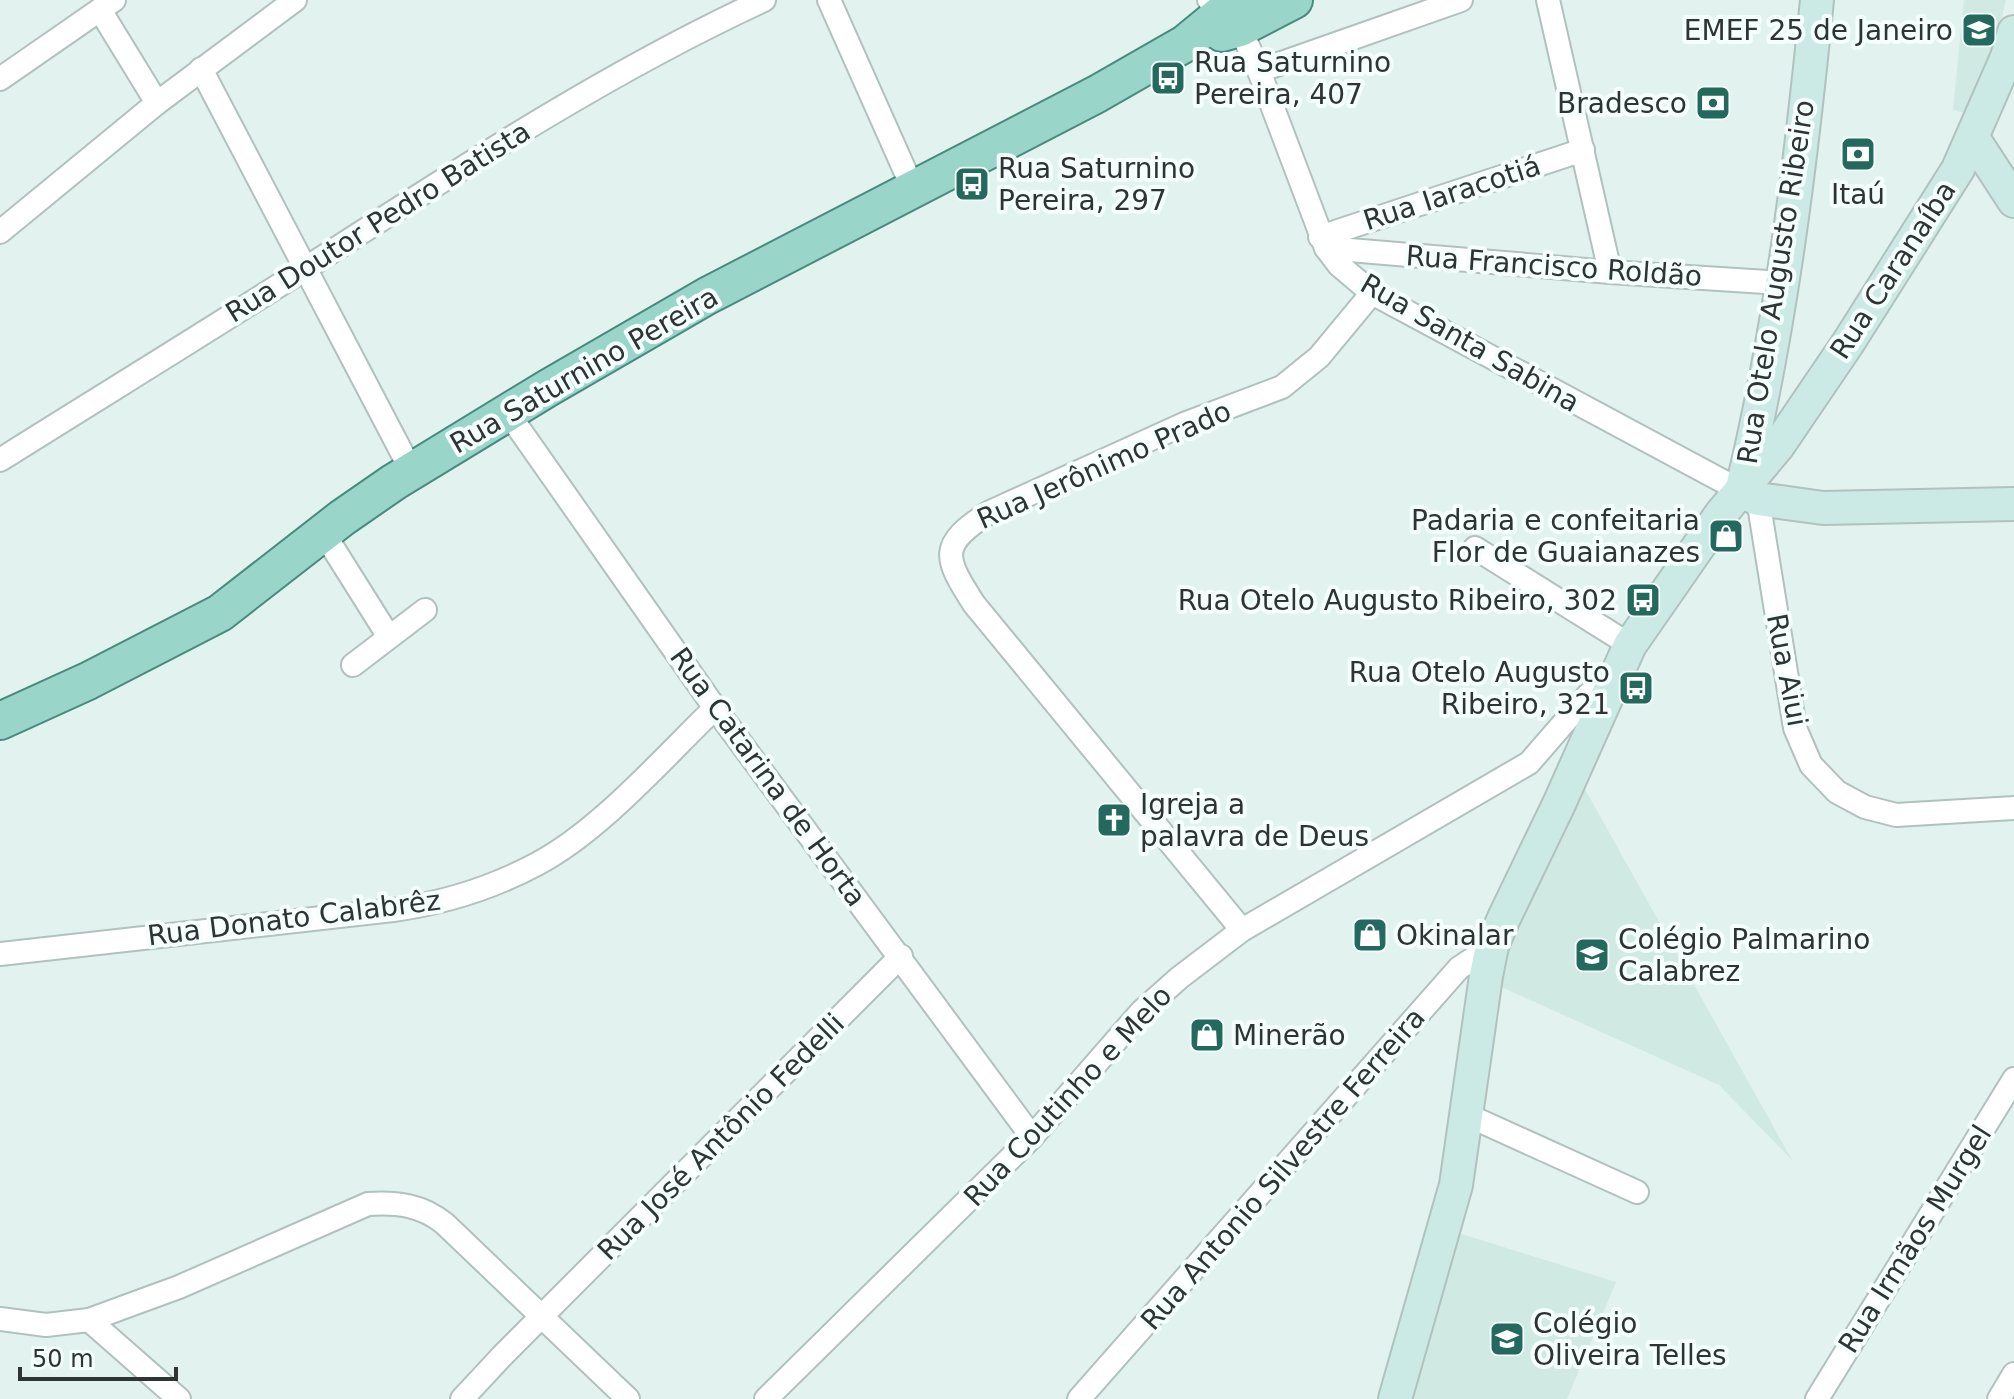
<svg xmlns="http://www.w3.org/2000/svg" width="2014" height="1399" font-family="'DejaVu Sans',sans-serif">
  <rect width="100%" height="100%" fill="#e2f3ef"/>
  <g fill="#d0e9e2">
    <polygon points="1964,0 2006,0 1991,60 1970,114 1953,110"/>
    <polygon points="1581,782 1792,1160 1719,1085 1499,986 1515,924"/>
    <polygon points="1455,1232 1616,1282 1567,1399 1415,1399 1405,1396"/>
  </g>
  <g fill="none" stroke-linecap="round" stroke-linejoin="round">
    <defs>
      <g id="street">
        <polyline points="829,0 914,191"/>
        <polyline points="1209,0 1220,15 1240,28 1259,71 1326,248 1339,265 1372,293 1741,491"/>
        <polyline points="1548,0 1610,272"/>
        <polyline points="100,10 157,103"/>
        <polyline points="201,69 412,472"/>
        <polyline points="1259,71 1461,0"/>
        <polyline points="0,79 114,0"/>
        <polyline points="0,232 157,103 295,0"/>
        <polyline points="1320,237 1583,150"/>
        <polyline points="1326,248 1610,272 1782,283"/>
        <polyline points="508,413 715,708 1032,1137"/>
        <path d="M 0,460 C 105,394 210,330 314,263 C 460,169 606,73 764,0"/>
        <polyline points="1758,499 1795,728 1811,765 1837,792 1865,807 1896,815 2014,808"/>
        <polyline points="323,532 389,637"/>
        <polyline points="1475,548 1630,645"/>
        <polyline points="353,665 425,610"/>
        <path d="M 1242,930 L 974,604 C 944,557 938,545 990,512 L 1184,424 L 1282,387 L 1319,357 L 1372,293"/>
        <path d="M 0,954 L 393,910 C 444,903 492,888 537,864 C 600,831 663,758 715,708"/>
        <polyline points="1467,1115 1637,1192"/>
        <path d="M 0,1319 L 46,1325 L 89,1320 L 179,1287 L 368,1204 C 397,1202 422,1205 445,1224 L 628,1399"/>
        <polyline points="89,1320 179,1399"/>
        <polyline points="462,1399 503,1355 901,956"/>
        <polyline points="766,1399 1032,1137 1141,1012 1179,978 1242,930 1529,763 1589,694 1614,671"/>
        <polyline points="1079,1399 1459,968 1492,946"/>
        <polyline points="1817,1399 2014,1079"/>
        <polyline points="1999,1399 2014,1374"/>
      </g>
      <g id="secondary">
        <polyline points="1973,138 2014,201"/>
        <path d="M 1743,484 C 1781,326 1801,162 1817,0"/>
        <polyline points="1741,491 1758,499 1823,508 2014,504"/>
        <polyline points="1395,1399 1456,1185 1486,976 1492,946 1504,918 1559,804 1630,645 1721,514 1778,446 1848,343 1958,169 2007,57 2014,32"/>
      </g>
      <g id="primary">
        <polyline points="1222,33 1240,28 1294,0"/>
        <polyline points="0,721 88,681 220,613 342,518 394,482 548,388 707,296 1097,94 1186,43 1220,15 1244,0"/>
      </g>
    </defs>
    <use href="#street" stroke="#b1c1bd" stroke-width="26"/>
    <use href="#secondary" stroke="#b1c1bd" stroke-width="36"/>
    <use href="#primary" stroke="#488a7e" stroke-width="40"/>
    <use href="#street" stroke="#fff" stroke-width="22"/>
    <use href="#secondary" stroke="#cceae5" stroke-width="32"/>
    <use href="#primary" stroke="#9ad5ca" stroke-width="36"/>
  </g>
  <defs>
    <symbol id="school-square" viewBox="-11 -11 22 22"><rect x="-9" y="-9" width="18" height="18" rx="4" fill="#23695d" stroke="#f4fefc"/><path d="M0-5L7-2L0 1L-7-2ZM-4 1L0 2.5L4 1V4Q0 6-4 4Z" fill="#fff"/></symbol>
    <symbol id="bus-square" viewBox="-11 -11 22 22"><rect x="-9" y="-9" width="18" height="18" rx="4" fill="#23695d" stroke="#f4fefc"/><path d="M-5-6H5V4H4V6H2V4H-2V6H-4V4H-5ZM-3.5-4V0h7V-4ZM-3.5 1.2v1.5H-2V1.2ZM2 1.2v1.5H3.5V1.2Z" fill="#fff"/></symbol>
    <symbol id="bank-square" viewBox="-11 -11 22 22"><rect x="-9" y="-9" width="18" height="18" rx="4" fill="#23695d" stroke="#f4fefc"/><path d="M-6-4H6V4H-6ZM0-2.3a2.3 2.3 0 1 0 0 4.6a2.3 2.3 0 1 0 0-4.6Z" fill="#fff"/></symbol>
    <symbol id="shop-square" viewBox="-11 -11 22 22"><rect x="-9" y="-9" width="18" height="18" rx="4" fill="#23695d" stroke="#f4fefc"/><path d="M-5-2.5h2.3a2.7 3.5 0 0 1 5.4 0H5L5.5 6h-11ZM-1.5-2.5h3a1.5 2.3 0 0 0-3 0Z" fill="#fff"/></symbol>
    <symbol id="church-square" viewBox="-11 -11 22 22"><rect x="-9" y="-9" width="18" height="18" rx="4" fill="#23695d" stroke="#f4fefc"/><path d="M-1.2-6h2.4v3.5h3.3v2.4h-3.3V6h-2.4V-.1h-3.3v-2.4h3.3Z" fill="#fff"/></symbol>
  </defs>
  <g fill-rule="evenodd">
    <use href="#school-square" x="1959" y="10" width="40" height="40"/>
    <use href="#bus-square" x="1148" y="58" width="40" height="40"/>
    <use href="#bank-square" x="1693" y="83" width="40" height="40"/>
    <use href="#bank-square" x="1838" y="134" width="40" height="40"/>
    <use href="#bus-square" x="952" y="164" width="40" height="40"/>
    <use href="#shop-square" x="1706" y="516" width="40" height="40"/>
    <use href="#bus-square" x="1623" y="580" width="40" height="40"/>
    <use href="#bus-square" x="1616" y="668" width="40" height="40"/>
    <use href="#church-square" x="1094" y="800" width="40" height="40"/>
    <use href="#shop-square" x="1350" y="915" width="40" height="40"/>
    <use href="#school-square" x="1572" y="935" width="40" height="40"/>
    <use href="#shop-square" x="1187" y="1015" width="40" height="40"/>
    <use href="#school-square" x="1487" y="1319" width="40" height="40"/>
  </g>
  <g text-anchor="middle" dominant-baseline="central" stroke-width="8" stroke-linejoin="round" paint-order="stroke">
    <g font-size="28" fill="#2e3433" stroke="#f4fefc" text-anchor="start">
      <text x="1953" y="30" text-anchor="end">EMEF 25 de Janeiro</text>
      <text x="1194" y="62">Rua Saturnino<tspan x="1194" dy="32">Pereira, 407</tspan></text>
      <text x="1687" y="103" text-anchor="end">Bradesco</text>
      <text x="998" y="168">Rua Saturnino<tspan x="998" dy="32">Pereira, 297</tspan></text>
      <text x="1858" y="194" text-anchor="middle">Itaú</text>
      <text x="1700" y="520" text-anchor="end">Padaria e confeitaria<tspan x="1700" dy="32">Flor de Guaianazes</tspan></text>
      <text x="1617" y="600" text-anchor="end">Rua Otelo Augusto Ribeiro, 302</text>
      <text x="1610" y="672" text-anchor="end">Rua Otelo Augusto<tspan x="1610" dy="32">Ribeiro, 321</tspan></text>
      <text x="1140" y="804">Igreja a<tspan x="1140" dy="32">palavra de Deus</tspan></text>
      <text x="1396" y="935">Okinalar</text>
      <text x="1618" y="939">Colégio Palmarino<tspan x="1618" dy="32">Calabrez</tspan></text>
      <text x="1233" y="1035">Minerão</text>
      <text x="1533" y="1323">Colégio<tspan x="1533" dy="32">Oliveira Telles</tspan></text>
    </g>
    <g font-size="28" fill="#2e3433" stroke="#f4fefc">
      <text transform="translate(1452 193) rotate(-18)">Rua Iaracotiá</text>
      <text transform="translate(378 222) rotate(-32)">Rua Doutor Pedro Batista</text>
      <text transform="translate(1554 266) rotate(4)">Rua Francisco Roldão</text>
      <text transform="translate(1893 270) rotate(-57)">Rua Caranaíba</text>
      <text transform="translate(1776 282) rotate(-81)">Rua Otelo Augusto Ribeiro</text>
      <text transform="translate(1470 343) rotate(30)">Rua Santa Sabina</text>
      <text transform="translate(584 370) rotate(-30)">Rua Saturnino Pereira</text>
      <text transform="translate(1104 465) rotate(-24)">Rua Jerônimo Prado</text>
      <text transform="translate(1787 670) rotate(79)">Rua Aiui</text>
      <text transform="translate(768 777) rotate(54)">Rua Catarina de Horta</text>
      <text transform="translate(294 918) rotate(-7)">Rua Donato Calabrêz</text>
      <text transform="translate(1068 1096) rotate(-47)">Rua Coutinho e Melo</text>
      <text transform="translate(721 1137) rotate(-45)">Rua José Antônio Fedelli</text>
      <text transform="translate(1283 1169) rotate(-49)">Rua Antonio Silvestre Ferreira</text>
      <text transform="translate(1915 1239) rotate(-58)">Rua Irmãos Murgel</text>
    </g>
  </g>
  <path d="M20 1367v12h156v-12" fill="none" stroke="#2e3433" stroke-width="4"/>
  <text x="32" y="1367" font-size="24" fill="#2e3433" stroke="#f4fefc" stroke-width="6" paint-order="stroke">50 m</text>
</svg>
